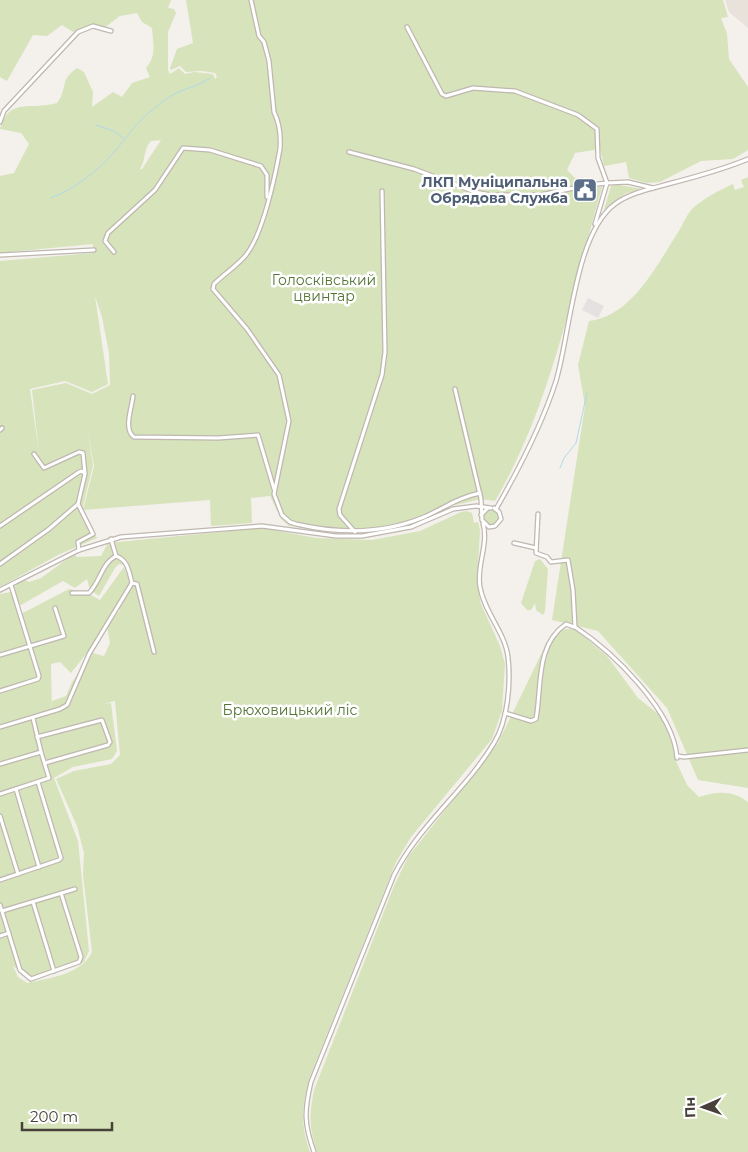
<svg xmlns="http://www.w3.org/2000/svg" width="748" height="1152" font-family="Montserrat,sans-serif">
  <rect width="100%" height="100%" fill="#f4f1ec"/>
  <polygon fill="#e8e2db" points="725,0 748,0 748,28 729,12"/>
  <g fill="#d6e3bb" fill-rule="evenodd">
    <path d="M 0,0 L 171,0 L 168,8 L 174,9 L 176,13 L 168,32 L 168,70 L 170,74 L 179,68 L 185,74 L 194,72 L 213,74 L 215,79 L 217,77 L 215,73 L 202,71 L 186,72 L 180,66 L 171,70 L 170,68 L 177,49 L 193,43 L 186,0 L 723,0 L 728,17 L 721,18 L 727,34 L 729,59 L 748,87 L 748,150 L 733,159 L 701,161 L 660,182 L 646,183 L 629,178 L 626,162 L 604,166 L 600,149 L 575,153 L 567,170 L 585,188 L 602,187 C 572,292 551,406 495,501 L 481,499 L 451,506 L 410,526 L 385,531 L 360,534 L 289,526 L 281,519 L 270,496 L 251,498 L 252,523 L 211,526 L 210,500 L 83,510 L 94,466 L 87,428 L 93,465 L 82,510 L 97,538 L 58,555 L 0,587 L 0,261 L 93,253 L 93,244 L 0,253 L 0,176 L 14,173 L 29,144 L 21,133 L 0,129 C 9,96 31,111 57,103 C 69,87 58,82 77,68 L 84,72 L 93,92 L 92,107 L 113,92 L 122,97 L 132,83 L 150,77 L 146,68 C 157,55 153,44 152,28 L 142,22 L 137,13 L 120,16 L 104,28 L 84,27 L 73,32 L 62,25 L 47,36 L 33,35 L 7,81 L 0,77 ZM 161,140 L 142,169 L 140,169 C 146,160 143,149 151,141 ZM 95,296 L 102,317 L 109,353 L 110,385 L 92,394 L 66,383 L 32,390 L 39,453 L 30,389 L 65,381 L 92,392 L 108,384 Z"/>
    <path d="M 748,177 L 748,788 L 698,780 L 667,708 L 598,631 L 552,620 L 585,406 L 578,365 L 589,321 C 633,316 657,264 679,231 C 683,224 687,214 693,208 C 704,198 720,190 733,184 L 735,190 L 744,187 L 741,180 Z"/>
    <polygon points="619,185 642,189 626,193 604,210 611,186"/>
    <polygon points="488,508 496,509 501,519 492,527 483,523 483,511"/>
    <path d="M 467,511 L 472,513 L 474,523 L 478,522 L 480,530 L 477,585 L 481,604 L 500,646 L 505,664 L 502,711 L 492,739 L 411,837 L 396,862 L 309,1079 C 302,1106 300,1124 310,1152 L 0,1152 L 0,594 L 11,592 L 21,614 L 69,589 L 87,593 L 100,600 L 124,567 L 128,577 L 125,565 L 119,564 L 115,568 L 99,596 L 90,590 L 87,579 L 75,588 L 63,581 L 21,605 L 17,601 L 13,588 L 23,579 L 29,582 L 41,578 L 74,554 L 77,557 L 101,556 L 108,543 L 262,528 L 316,538 L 372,540 L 420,531 L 461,512 ZM 117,605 L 120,610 L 107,627 L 110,643 L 104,656 L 93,653 L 72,682 L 66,696 L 52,701 L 52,717 L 51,664 L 60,662 L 71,673 L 94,644 ZM 115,701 L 120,755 L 111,764 L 74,771 L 56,779 L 77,826 L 84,853 L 83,875 L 92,952 C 81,975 49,978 27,983 L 18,977 L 13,966 L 29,979 L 64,970 L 84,962 L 89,951 L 78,841 L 54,778 L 73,767 L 112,759 L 117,751 L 111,703 L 103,704 Z"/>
    <polygon points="540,559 548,569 545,611 543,615 536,610 535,603 531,610 527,610 521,603 535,561"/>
    <path d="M 574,628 L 607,656 L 638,698 L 662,717 L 674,749 L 676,761 L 687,785 L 699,797 C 717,791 733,790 748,802 L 748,1152 L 317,1152 C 309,1127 309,1116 314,1090 L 394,886 L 408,857 L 498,743 L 549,638 L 560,630 Z"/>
  </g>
  <polygon fill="#e4e2e0" points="588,298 604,306 598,318 582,310"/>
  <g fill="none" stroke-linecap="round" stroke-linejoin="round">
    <g stroke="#b1d9e9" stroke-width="1">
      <polyline points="96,125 114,131 123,138"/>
      <path d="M 51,198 C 78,187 96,172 115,151 C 127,137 136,123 151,111 C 159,104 169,96 179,92 C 190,87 200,85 210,78"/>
      <polyline points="560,468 564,458 576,443 587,393"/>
    </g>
    <defs>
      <g id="minor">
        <path d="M 251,0 L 259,36 L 264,42 L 269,61 L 274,112 C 280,124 281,136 280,149 C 275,177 263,234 246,255 C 237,266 224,274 214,284 L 213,289 L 247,329 L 279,375 L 289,421 L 274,494 L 282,515 L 290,522 L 296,524 C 339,534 383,534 424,517 C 445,508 456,498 480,493"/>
        <polyline points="0,122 4,111 78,32 93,26 111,31"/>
        <polyline points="349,152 414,169 475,192 491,195 540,195 589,185 607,183 598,158 597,129 578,115 515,91 473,88 446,96 442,94 407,27"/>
        <polyline points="595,224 607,183 628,182 653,188"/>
        <polyline points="114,252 105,241 108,233 155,190 183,148 210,150 261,166 267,175 267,197"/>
        <polyline points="0,255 94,250"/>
        <polyline points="455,389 481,499 482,520 489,527 495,526 501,519 499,512 494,508"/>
        <path d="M 133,396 C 132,408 123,429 134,437 L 218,438 L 258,435 L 274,489"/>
        <polyline points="0,430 2,428"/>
        <polyline points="34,454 44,468 79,452 83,453 85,474 78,504 93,534 78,542 79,550"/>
        <path d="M 496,509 C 519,469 542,425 556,381 C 570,335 575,233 615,204 C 630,193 650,189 668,184 C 695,177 722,170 748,159"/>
        <path d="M 538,514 L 536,553 L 547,557 L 551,562 L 568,560 L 573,590 L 575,627 C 613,652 674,711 677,758"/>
        <polyline points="481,515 488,508"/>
        <polyline points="0,526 79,472 82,471 85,474"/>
        <polyline points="355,532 340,515 339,509 382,375 385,352 382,191"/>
        <path d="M 111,539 L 116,556 C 128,560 129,572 132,583 L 137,584 L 154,652"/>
        <polyline points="514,543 536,548"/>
        <polyline points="0,564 49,529 78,504"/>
        <polyline points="0,590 79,550 121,537 262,526 336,536 362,536 411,527 453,509 476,506 491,508"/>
        <path d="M 72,593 L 89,593 C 100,582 102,563 116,556"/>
        <polyline points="0,655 64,636 55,608"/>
        <polyline points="0,691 38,679 39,676 11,585"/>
        <path d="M 505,713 L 531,721 L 536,719 C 542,687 535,645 566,624 L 574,627"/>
        <polyline points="0,727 60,709 67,705 89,654 132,583"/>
        <polyline points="37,737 102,720 110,742 108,745 45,763"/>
        <polyline points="678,756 684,757 748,750"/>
        <polyline points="0,764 41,752 33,718"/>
        <polyline points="16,789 39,867"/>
        <polyline points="0,794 49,778 41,752"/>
        <polyline points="0,816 18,874"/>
        <polyline points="0,880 59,860 61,858 38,782"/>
        <polyline points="33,902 54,971"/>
        <polyline points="0,905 20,970 31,979 79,962 81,957 61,893"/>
        <polyline points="2,911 75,889"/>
        <polyline points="0,936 9,933"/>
        <path d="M 314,1152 C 304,1124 304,1111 311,1082 L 394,875 C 419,825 466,790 494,743 C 508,720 511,683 508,657 C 505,632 484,612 480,587 C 476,566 489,545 483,523"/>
      </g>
    </defs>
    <use href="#minor" stroke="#bfb7b0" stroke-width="5.5"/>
    <use href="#minor" stroke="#fff" stroke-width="3"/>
  </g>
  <defs>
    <symbol id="civic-square" viewBox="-11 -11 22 22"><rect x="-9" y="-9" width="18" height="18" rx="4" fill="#5c6f8a" stroke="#fff"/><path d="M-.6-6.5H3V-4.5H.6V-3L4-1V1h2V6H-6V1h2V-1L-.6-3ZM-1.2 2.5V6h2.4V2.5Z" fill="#fff"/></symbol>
  </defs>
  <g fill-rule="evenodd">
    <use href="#civic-square" x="571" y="176" width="28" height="28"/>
  </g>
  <g text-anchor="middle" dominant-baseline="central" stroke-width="5" stroke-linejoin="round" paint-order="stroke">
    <g font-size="14" font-weight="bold" fill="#4e5e75" stroke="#fff" text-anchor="end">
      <text x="568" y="182">ЛКП Муніципальна<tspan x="568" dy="16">Обрядова Служба</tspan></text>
    </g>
    <g font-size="14" fill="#547434" stroke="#fff">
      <text x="324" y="280">Голосківський<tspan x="324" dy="16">цвинтар</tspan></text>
      <text x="290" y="710">Брюховицький ліс</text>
    </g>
  </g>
  <g transform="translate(703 1107) rotate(268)" stroke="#ffffff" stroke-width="4" paint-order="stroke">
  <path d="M0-4L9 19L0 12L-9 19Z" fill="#48413b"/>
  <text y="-8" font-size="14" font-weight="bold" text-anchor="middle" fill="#48413b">Пн</text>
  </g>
  <path d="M22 1122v8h90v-8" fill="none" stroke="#48413b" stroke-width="2.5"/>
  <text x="30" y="1122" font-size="15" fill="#48413b" stroke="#ffffff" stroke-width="4" paint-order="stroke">200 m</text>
</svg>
